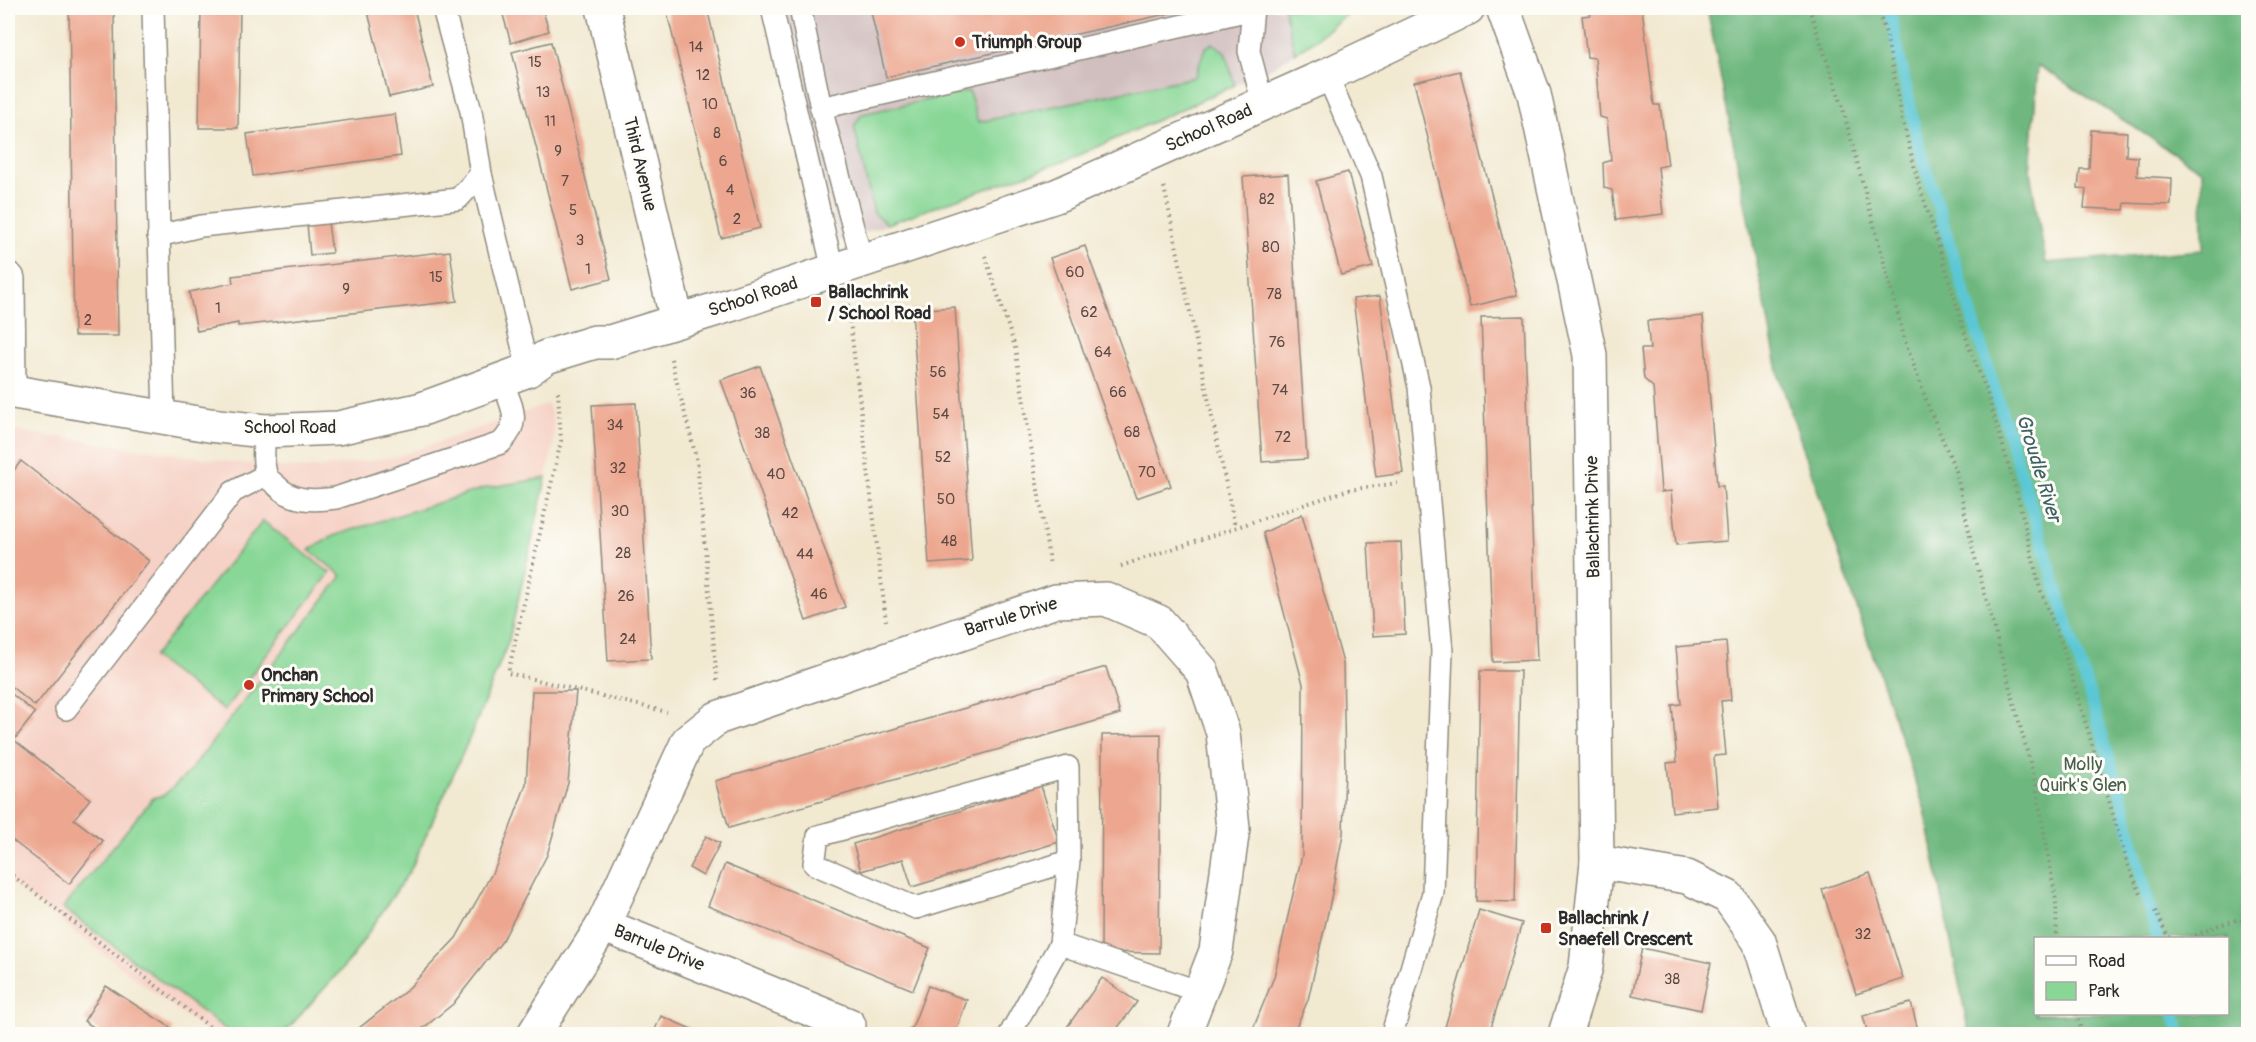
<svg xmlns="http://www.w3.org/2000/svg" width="2256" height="1042" font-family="Pangolin,sans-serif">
  <rect width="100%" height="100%" fill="#fdfcf7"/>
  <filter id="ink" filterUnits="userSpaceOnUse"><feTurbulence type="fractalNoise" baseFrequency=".0167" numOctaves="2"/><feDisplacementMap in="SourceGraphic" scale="12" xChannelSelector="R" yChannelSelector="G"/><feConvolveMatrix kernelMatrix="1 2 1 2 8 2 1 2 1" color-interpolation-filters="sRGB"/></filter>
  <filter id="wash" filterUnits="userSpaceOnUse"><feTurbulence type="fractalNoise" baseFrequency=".008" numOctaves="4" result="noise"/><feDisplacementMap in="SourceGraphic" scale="24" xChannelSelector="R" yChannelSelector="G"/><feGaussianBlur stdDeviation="1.35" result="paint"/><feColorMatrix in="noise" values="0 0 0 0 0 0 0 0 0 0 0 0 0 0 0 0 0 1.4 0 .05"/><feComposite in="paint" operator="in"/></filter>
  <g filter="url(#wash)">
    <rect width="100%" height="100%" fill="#f2e9d1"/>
    <polygon fill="#f6d1c5" points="548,404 554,423 554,443 509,640 473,730 411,869 350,960 283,1034 209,1034 8,881 8,430 239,463 308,469 396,457"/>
    <polygon fill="#d1bfbf" points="785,8 1284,8 1295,53 1270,69 1073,158 838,242"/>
    <g fill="#88d796" stroke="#5a8160" stroke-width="1.5">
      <polygon points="1284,8 1355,8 1312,42 1295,53"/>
      <polygon points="1213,43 1225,52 1235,85 1073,158 887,224 874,213 854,126 862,114 969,91 978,122 1195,77 1205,48"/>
      <polygon points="546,478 509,640 473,730 411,869 350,960 283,1034 232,1034 63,908 153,798 164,795 188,773 342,576 309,550 333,536 485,488"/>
      <polygon points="263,521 330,573 224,710 153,657"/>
    </g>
    <path fill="#6eb87f" stroke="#4c7255" stroke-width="1.5" fill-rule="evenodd" d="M 1707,8 L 2248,8 L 2248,1034 L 1969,1034 L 1925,810 L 1779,376 ZM 2038,65 L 2202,171 L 2203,250 L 2046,263 L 2030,172 ZM 2036,938 L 2228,938 L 2228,1014 L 2036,1014 Z"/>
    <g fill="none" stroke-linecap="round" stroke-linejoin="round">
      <g stroke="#5bc7d4" stroke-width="12">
        <polyline points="1889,8 1918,142 2124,805 2157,938"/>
        <polyline points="2175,1014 2180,1034"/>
      </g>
    </g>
    <g id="blocks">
      <g fill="#eda790">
        <polygon points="69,8 114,8 118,336 74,336"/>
        <polygon points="201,8 240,8 238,128 199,128"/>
        <polygon points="367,8 414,8 433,87 389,97"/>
        <polygon points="501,8 542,8 549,31 511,43"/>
        <polygon points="666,8 707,8 760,228 721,238"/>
        <polygon points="870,8 1193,8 886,77"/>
        <polygon points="1590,8 1642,8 1654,105 1660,105 1668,165 1658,167 1663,214 1616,220 1612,190 1604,188 1603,163 1611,160 1607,119 1600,117 1595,58 1587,57 1582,16 1591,15"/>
        <polygon points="551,42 611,279 572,289 512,52"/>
        <polygon points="1460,71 1517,295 1470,307 1414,82"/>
        <polygon points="395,114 401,156 253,176 247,134"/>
        <polygon points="2091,130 2127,132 2126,156 2138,157 2137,176 2172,178 2171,205 2125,203 2124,210 2084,208 2086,189 2078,188 2080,169 2089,169"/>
        <polygon points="1348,172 1373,267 1341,275 1316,181"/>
        <polygon points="1288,174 1307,459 1262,462 1243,177"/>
        <polygon points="328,222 332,253 310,255 307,224"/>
        <polygon points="1085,246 1171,486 1136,498 1050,258"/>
        <polygon points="450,251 457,301 238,326 238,323 197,331 189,292 233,283 232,276"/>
        <polygon points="1380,296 1403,473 1376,477 1353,299"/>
        <polygon points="955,307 972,561 929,564 912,310"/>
        <polygon points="1524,316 1537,660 1493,662 1481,317"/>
        <polygon points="1703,316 1717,486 1723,486 1727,541 1676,545 1671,491 1661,492 1653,387 1644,379 1641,349 1650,349 1647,321"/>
        <polygon points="760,366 845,607 806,621 721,380"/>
        <polygon points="636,403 651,659 608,661 592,405"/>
        <polygon points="21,461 149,561 35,706 8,684 8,478"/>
        <polygon points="1302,514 1343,663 1345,767 1343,834 1329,908 1308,1000 1293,1034 1251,1034 1274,977 1302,855 1303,684 1263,533"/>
        <polygon points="1401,542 1405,634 1373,636 1368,543"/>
        <polygon points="1726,642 1731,700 1721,701 1726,755 1714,756 1718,807 1672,812 1667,763 1677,762 1672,705 1681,704 1676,647"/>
        <polygon points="1106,667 1120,714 729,828 715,781"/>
        <polygon points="1480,671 1520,671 1515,902 1476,901"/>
        <polygon points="8,691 35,713 14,740 90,799 74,819 103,841 69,884 8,837"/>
        <polygon points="532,691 576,691 568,783 547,855 503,940 453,1004 416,1034 345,1034 359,1028 407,990 456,938 497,864 526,784"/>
        <polygon points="1161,734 1159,953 1101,952 1102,735"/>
        <polygon points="1041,786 1059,842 912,887 903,859 861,871 853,844"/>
        <polygon points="706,836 720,843 703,876 689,868"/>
        <polygon points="725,864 930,948 913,990 708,906"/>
        <polygon points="1870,873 1903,979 1856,994 1822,889"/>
        <polygon points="1479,910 1522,923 1489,1034 1443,1034"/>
        <polygon points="1642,948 1711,963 1701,1010 1632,995"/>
        <polygon points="1102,978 1137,1002 1113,1034 1062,1034"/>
        <polygon points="106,986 173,1029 170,1034 104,1034 84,1021"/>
        <polygon points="928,986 967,1000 955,1034 906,1034 908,1029 912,1028"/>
        <polygon points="1911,1003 1919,1034 1868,1034 1863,1016"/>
        <polygon points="661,1016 703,1034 653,1034"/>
      </g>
    </g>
  </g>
  <g filter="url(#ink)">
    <use href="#blocks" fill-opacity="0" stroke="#8e8a7e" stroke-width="1.5"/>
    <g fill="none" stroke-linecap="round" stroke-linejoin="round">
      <defs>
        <g id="service">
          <polyline points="153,8 164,418"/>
          <polyline points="443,8 471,111 481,174 528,370"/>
          <polyline points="772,8 833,270"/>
          <polyline points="800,8 821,108 862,261"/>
          <polyline points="1253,8 1249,51 1263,104"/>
          <polyline points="1327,75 1371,176 1419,387 1442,651 1433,893 1392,1034"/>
          <polyline points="821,108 1254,9"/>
          <polyline points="158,236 201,226 458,199 481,174"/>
          <path d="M 265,431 C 264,444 262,460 266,473 C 267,478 271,481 275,484 C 291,502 314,501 336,498 L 501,443 C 523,420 511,407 502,380"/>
          <polyline points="66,709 233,492 266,475"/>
          <polyline points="1060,944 1200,992"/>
          <polyline points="1010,1034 1060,944 1069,861 1068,767 818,836 814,864 916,908 1069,861"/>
        </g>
        <g id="minor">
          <polyline points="603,8 677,321"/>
          <polyline points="1503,8 1534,94 1590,355 1597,862 1586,967 1565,1034"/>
          <polyline points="8,279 9,392"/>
          <polyline points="8,391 209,425 265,431 338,428 422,409 528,370 546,357 595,342 610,342 733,304 1056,196 1327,75 1468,8"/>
          <polyline points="1597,862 1687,877 1728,897 1759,941 1788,1034"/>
          <polyline points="603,925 849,1025"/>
          <polyline points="534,1034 603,925 688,741 717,718 1056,601 1106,599 1159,622 1202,671 1223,733 1233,828 1216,951 1184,1034"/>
        </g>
      </defs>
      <use href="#service" stroke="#8e8a7e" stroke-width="24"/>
      <use href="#minor" stroke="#8e8a7e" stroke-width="36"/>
      <g stroke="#8e8a7e" stroke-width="4" stroke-dasharray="1.5 4.5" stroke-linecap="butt">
        <polyline points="1809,8 1841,102 1905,341 1928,405 1956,471 1973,550 2036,785 2056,901 2057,938"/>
        <polyline points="1877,8 1886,33 1902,118 1919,185 1939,246 1969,347 1986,389 2019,501 2040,589 2062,644 2128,865 2141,894"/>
        <polyline points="1164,187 1235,527"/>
        <polyline points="985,256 1015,347 1050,565"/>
        <polyline points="848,304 886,621"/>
        <polyline points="671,359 697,461 717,680"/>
        <polyline points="558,392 561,441 508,673 667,712"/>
        <polyline points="1121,566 1348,490 1398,483"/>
        <polyline points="8,872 219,1034"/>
        <polyline points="2155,911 2168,937 2172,938"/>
        <polyline points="2190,938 2219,925 2240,919 2248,925"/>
        <polyline points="2076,1014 2083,1034"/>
      </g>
      <use href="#service" stroke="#fff" stroke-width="21"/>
      <use href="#minor" stroke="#fff" stroke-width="33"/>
    </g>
  </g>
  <g fill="#c8321e" stroke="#fdfcf7" stroke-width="2">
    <circle cx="960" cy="42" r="6"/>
    <rect x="810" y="296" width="12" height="12" rx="3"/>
    <circle cx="249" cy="685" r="6"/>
    <rect x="1540" y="922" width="12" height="12" rx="3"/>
  </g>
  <g text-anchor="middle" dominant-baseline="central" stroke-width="6" stroke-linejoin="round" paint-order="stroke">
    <g font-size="15" fill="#5c4a44">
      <text x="696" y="47">14</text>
      <text x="535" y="62">15</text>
      <text x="703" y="75">12</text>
      <text x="543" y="92">13</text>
      <text x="710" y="104">10</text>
      <text x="550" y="121">11</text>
      <text x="717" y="133">8</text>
      <text x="558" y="151">9</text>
      <text x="723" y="161">6</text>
      <text x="565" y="181">7</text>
      <text x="730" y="190">4</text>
      <text x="1267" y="199">82</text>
      <text x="573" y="210">5</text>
      <text x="737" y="219">2</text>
      <text x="580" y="240">3</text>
      <text x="1271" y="247">80</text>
      <text x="588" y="269">1</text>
      <text x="1075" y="272">60</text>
      <text x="436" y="277">15</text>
      <text x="346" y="289">9</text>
      <text x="1274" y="294">78</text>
      <text x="218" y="308">1</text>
      <text x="1089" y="312">62</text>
      <text x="88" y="320">2</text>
      <text x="1277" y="342">76</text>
      <text x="1103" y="352">64</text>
      <text x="938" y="372">56</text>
      <text x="1280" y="390">74</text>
      <text x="1118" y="392">66</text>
      <text x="748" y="393">36</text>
      <text x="941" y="414">54</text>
      <text x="615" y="425">34</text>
      <text x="1132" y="432">68</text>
      <text x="762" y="433">38</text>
      <text x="1283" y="437">72</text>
      <text x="943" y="457">52</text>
      <text x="618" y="468">32</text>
      <text x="1147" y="472">70</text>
      <text x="776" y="474">40</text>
      <text x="946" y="499">50</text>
      <text x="620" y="511">30</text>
      <text x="790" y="513">42</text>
      <text x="949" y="541">48</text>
      <text x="623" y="553">28</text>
      <text x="805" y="554">44</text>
      <text x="819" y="594">46</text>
      <text x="626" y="596">26</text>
      <text x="628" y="639">24</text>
      <text x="1863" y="934">32</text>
      <text x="1672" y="979">38</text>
    </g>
    <g font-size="18" font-weight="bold" fill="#2b2b2b" stroke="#fdfcf7" text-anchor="start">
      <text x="972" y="42">Triumph Group</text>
      <text x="828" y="292">Ballachrink<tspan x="828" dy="21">/ School Road</tspan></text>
      <text x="261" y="675">Onchan<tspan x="261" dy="21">Primary School</tspan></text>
      <text x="1558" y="918">Ballachrink /<tspan x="1558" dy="21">Snaefell Crescent</tspan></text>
    </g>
    <g font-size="18" fill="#2b2b2b" stroke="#fdfcf7">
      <text transform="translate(1209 128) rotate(-24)">School Road</text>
      <text transform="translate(640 164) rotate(77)">Third Avenue</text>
      <text transform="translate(753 297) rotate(-18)">School Road</text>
      <text x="290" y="427">School Road</text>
      <text transform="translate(1593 517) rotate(-91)">Ballachrink Drive</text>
      <text transform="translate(1011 617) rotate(-17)">Barrule Drive</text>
      <text transform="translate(659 948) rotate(22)">Barrule Drive</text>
    </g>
    <g font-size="18" fill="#475f4b" stroke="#fdfcf7">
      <text x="2083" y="764">Molly<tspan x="2083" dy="21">Quirk's Glen</tspan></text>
    </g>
    <g font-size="20" font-style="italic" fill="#3c6266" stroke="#fdfcf7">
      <text transform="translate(2039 468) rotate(73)">Groudle River</text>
    </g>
  </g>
  <rect width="2256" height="1042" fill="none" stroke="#fdfcf7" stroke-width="30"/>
  <rect x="2034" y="937" width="195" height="78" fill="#fdfcf7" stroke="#a9a8a5" stroke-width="1.5"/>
  <rect x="2046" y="956" width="30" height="9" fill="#ffffff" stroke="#a9a8a5" stroke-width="1.5"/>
  <text x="2088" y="967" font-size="18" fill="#2b2b2b">Road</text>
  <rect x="2046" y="982" width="30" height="18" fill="#88d796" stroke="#a9a8a5" stroke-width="1.5"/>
  <text x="2088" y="997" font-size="18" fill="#2b2b2b">Park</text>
</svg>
